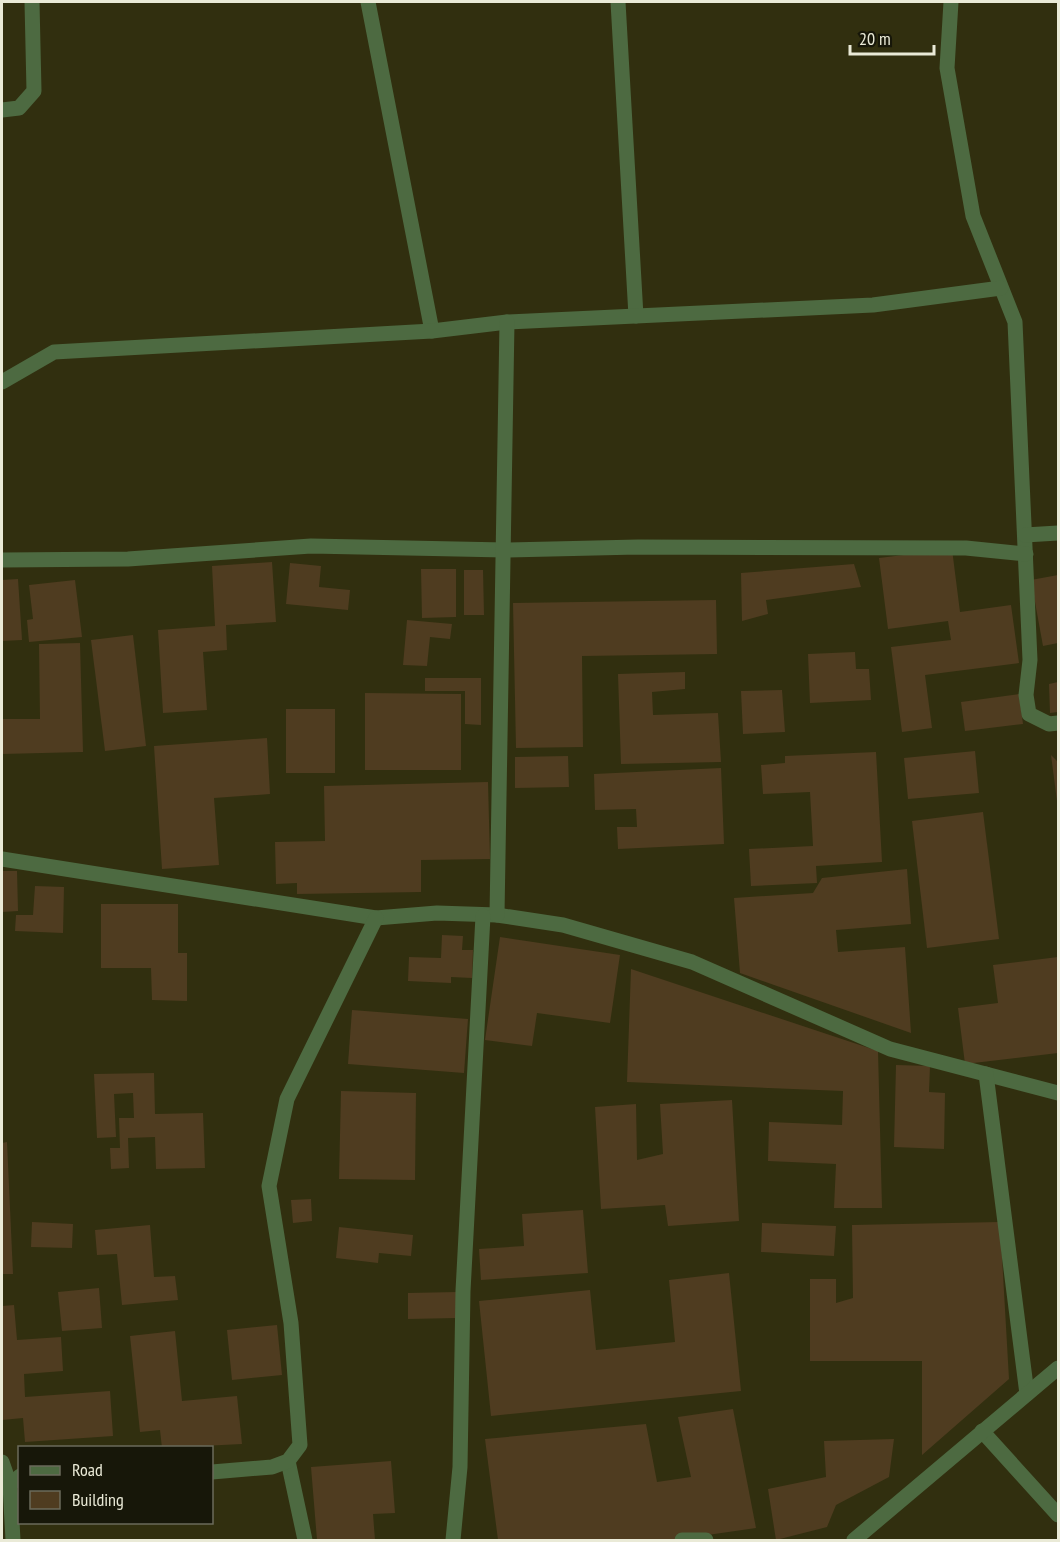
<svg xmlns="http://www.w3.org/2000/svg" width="1060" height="1542" font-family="'PT Sans Narrow',sans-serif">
  <rect width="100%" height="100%" fill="#312f0f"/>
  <g fill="#4f3c20">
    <polygon points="952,549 960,612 1011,605 1019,663 925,675 932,728 902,732 891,647 951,640 948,621 888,629 879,558"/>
    <polygon points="272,562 276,622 226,625 227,650 203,652 207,710 163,713 158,630 215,626 212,566"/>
    <polygon points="290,563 321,566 319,587 350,590 348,610 286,604"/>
    <polygon points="854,564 861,587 766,600 768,614 742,621 741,573"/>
    <polygon points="421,569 456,569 456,617 422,618"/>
    <polygon points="464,570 483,570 484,615 464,615"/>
    <polygon points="1058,575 1058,643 1043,646 1031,580"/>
    <polygon points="18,579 22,640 2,641 2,580"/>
    <polygon points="75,580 82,637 29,642 27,620 33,619 29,585"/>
    <polygon points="716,600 717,654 582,656 583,747 516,748 513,603"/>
    <polygon points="407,620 452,624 450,639 430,637 427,666 403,665"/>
    <polygon points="133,635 146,746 105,751 91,640"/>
    <polygon points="80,643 83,752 2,754 2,719 40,719 39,644"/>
    <polygon points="855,652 856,669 869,669 871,700 810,703 808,654"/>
    <polygon points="685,672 685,689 652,692 653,715 718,713 721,762 621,764 618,674"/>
    <polygon points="425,678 481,678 481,725 465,724 465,691 425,691"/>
    <polygon points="1058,682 1058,712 1050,713 1049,684"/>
    <polygon points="782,690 785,732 743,734 741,691"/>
    <polygon points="365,693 461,694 461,770 365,770"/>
    <polygon points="1019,694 1023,724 965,731 961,702"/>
    <rect x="286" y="709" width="49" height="64"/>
    <polygon points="267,738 270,794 214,798 219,865 162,869 154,746"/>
    <polygon points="975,751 979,793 908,799 904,758"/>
    <polygon points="876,752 882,862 816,866 817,883 751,886 749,849 813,846 810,792 763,794 761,765 785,763 785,756"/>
    <polygon points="1051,755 1058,762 1058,801 1057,801"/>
    <polygon points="568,756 569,787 515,788 515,757"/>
    <polygon points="721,768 724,844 618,849 617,827 637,827 636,809 595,810 594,774"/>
    <polygon points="488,782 490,859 421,860 421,892 297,894 297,883 276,884 275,842 325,841 324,786"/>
    <polygon points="983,812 999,939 927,948 912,821"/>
    <polygon points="907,869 911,924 836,930 838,952 905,947 911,1033 740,973 734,898 813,893 822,878"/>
    <polygon points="2,871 17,871 18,911 2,912"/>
    <polygon points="35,886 64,887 63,933 15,931 16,915 33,915"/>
    <polygon points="101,904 178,904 178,953 187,953 187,1001 152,1000 151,968 101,968"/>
    <polygon points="442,935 463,936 462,950 473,950 472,978 451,977 451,983 408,981 409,957 441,958"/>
    <polygon points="500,937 620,955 610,1023 537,1013 532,1046 485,1040"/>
    <polygon points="1058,957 1058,1053 965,1064 958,1008 998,1003 993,965"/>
    <polygon points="631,969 878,1051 882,1208 834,1208 836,1164 768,1161 769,1122 842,1125 843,1091 627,1082"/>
    <polygon points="352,1010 468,1019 464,1073 348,1064"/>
    <polygon points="896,1065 930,1066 929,1092 945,1093 944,1149 894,1147"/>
    <polygon points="154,1073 155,1114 203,1113 205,1168 156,1169 155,1137 128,1138 129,1168 111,1169 110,1148 120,1148 119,1118 134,1118 133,1093 114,1094 116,1137 97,1138 94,1074"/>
    <polygon points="341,1091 416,1093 415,1180 339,1179"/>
    <polygon points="732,1100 739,1221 668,1226 665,1205 601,1209 595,1107 636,1104 637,1160 663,1154 660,1104"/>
    <polygon points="7,1142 13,1274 2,1274 2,1143"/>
    <polygon points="311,1199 312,1221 293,1223 291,1200"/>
    <polygon points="583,1210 588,1273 481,1280 479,1249 524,1246 522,1214"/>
    <polygon points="32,1222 73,1224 72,1248 31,1247"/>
    <polygon points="1000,1222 1009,1379 922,1455 922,1361 810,1361 810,1279 836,1279 836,1303 853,1298 852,1225"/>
    <polygon points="762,1223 836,1226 834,1256 761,1252"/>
    <polygon points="150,1225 154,1277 175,1276 178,1300 122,1305 117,1254 97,1255 95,1230"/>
    <polygon points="339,1227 413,1235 411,1256 379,1253 378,1263 336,1258"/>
    <polygon points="729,1273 741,1391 491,1416 479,1301 590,1290 596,1350 675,1342 669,1280"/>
    <polygon points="99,1288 102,1328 62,1331 58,1292"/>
    <polygon points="457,1292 457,1318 408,1319 408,1293"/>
    <polygon points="14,1305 17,1340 61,1337 63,1371 24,1374 25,1397 110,1391 113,1436 25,1442 23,1418 2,1420 2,1306"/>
    <polygon points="277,1325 282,1375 232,1380 227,1330"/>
    <polygon points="175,1331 182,1401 237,1396 242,1444 162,1448 160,1430 140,1432 130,1336"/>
    <polygon points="733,1409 756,1528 673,1540 498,1540 485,1439 646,1424 657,1482 691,1477 678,1417"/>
    <polygon points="894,1439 889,1477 836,1505 827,1527 776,1540 768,1489 826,1477 824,1441"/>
    <polygon points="391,1461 395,1513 373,1514 375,1540 317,1540 311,1467"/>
  </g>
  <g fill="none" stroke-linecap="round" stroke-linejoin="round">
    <g stroke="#4d6a41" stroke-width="15">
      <polyline points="368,2 432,331"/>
      <polyline points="618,2 636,316"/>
      <polyline points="951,2 947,68 973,216 1015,322 1030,660 1026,695 1029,714 1049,724 1058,723"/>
      <polyline points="2,110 19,108 34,91 32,2"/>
      <polyline points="2,382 54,352 432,331 507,322 873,305 1001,288"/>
      <polyline points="1025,535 1058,533"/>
      <polyline points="2,560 128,559 311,546 505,550 638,547 966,548 1026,554"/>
      <polyline points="2,859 376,918 437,913 497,915 563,925 692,962 890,1049 1058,1093"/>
      <polyline points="497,915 507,322"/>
      <polyline points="986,1074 1027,1394"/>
      <polyline points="982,1431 1058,1515"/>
      <polyline points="288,1461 305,1540"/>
      <polyline points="2,1462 10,1485"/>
      <polyline points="212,1472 272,1467 288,1461 300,1445 291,1323 269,1186 287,1099 376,918"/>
      <polyline points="13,1540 10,1485 20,1476"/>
      <polyline points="453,1540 460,1467 463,1291 483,916"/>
      <polyline points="682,1540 706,1540"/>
      <polyline points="854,1540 1058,1368"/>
    </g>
  </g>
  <rect width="1060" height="1542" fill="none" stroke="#eaead7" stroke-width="6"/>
  <rect x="18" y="1446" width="195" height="78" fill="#171709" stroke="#6b6b5b" stroke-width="1.5"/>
  <rect x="30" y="1466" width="30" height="9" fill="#4d6a41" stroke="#6b6b5b" stroke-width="1.5"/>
  <text x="72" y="1476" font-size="18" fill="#eaead7">Road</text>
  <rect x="30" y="1491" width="30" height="18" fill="#4f3c20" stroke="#6b6b5b" stroke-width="1.5"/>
  <text x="72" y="1506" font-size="18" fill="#eaead7">Building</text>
  <path d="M850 45v9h84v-9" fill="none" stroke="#eaead7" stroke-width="3"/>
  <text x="859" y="45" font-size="18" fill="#eaead7" stroke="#171709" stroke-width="4.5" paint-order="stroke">20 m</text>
</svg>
